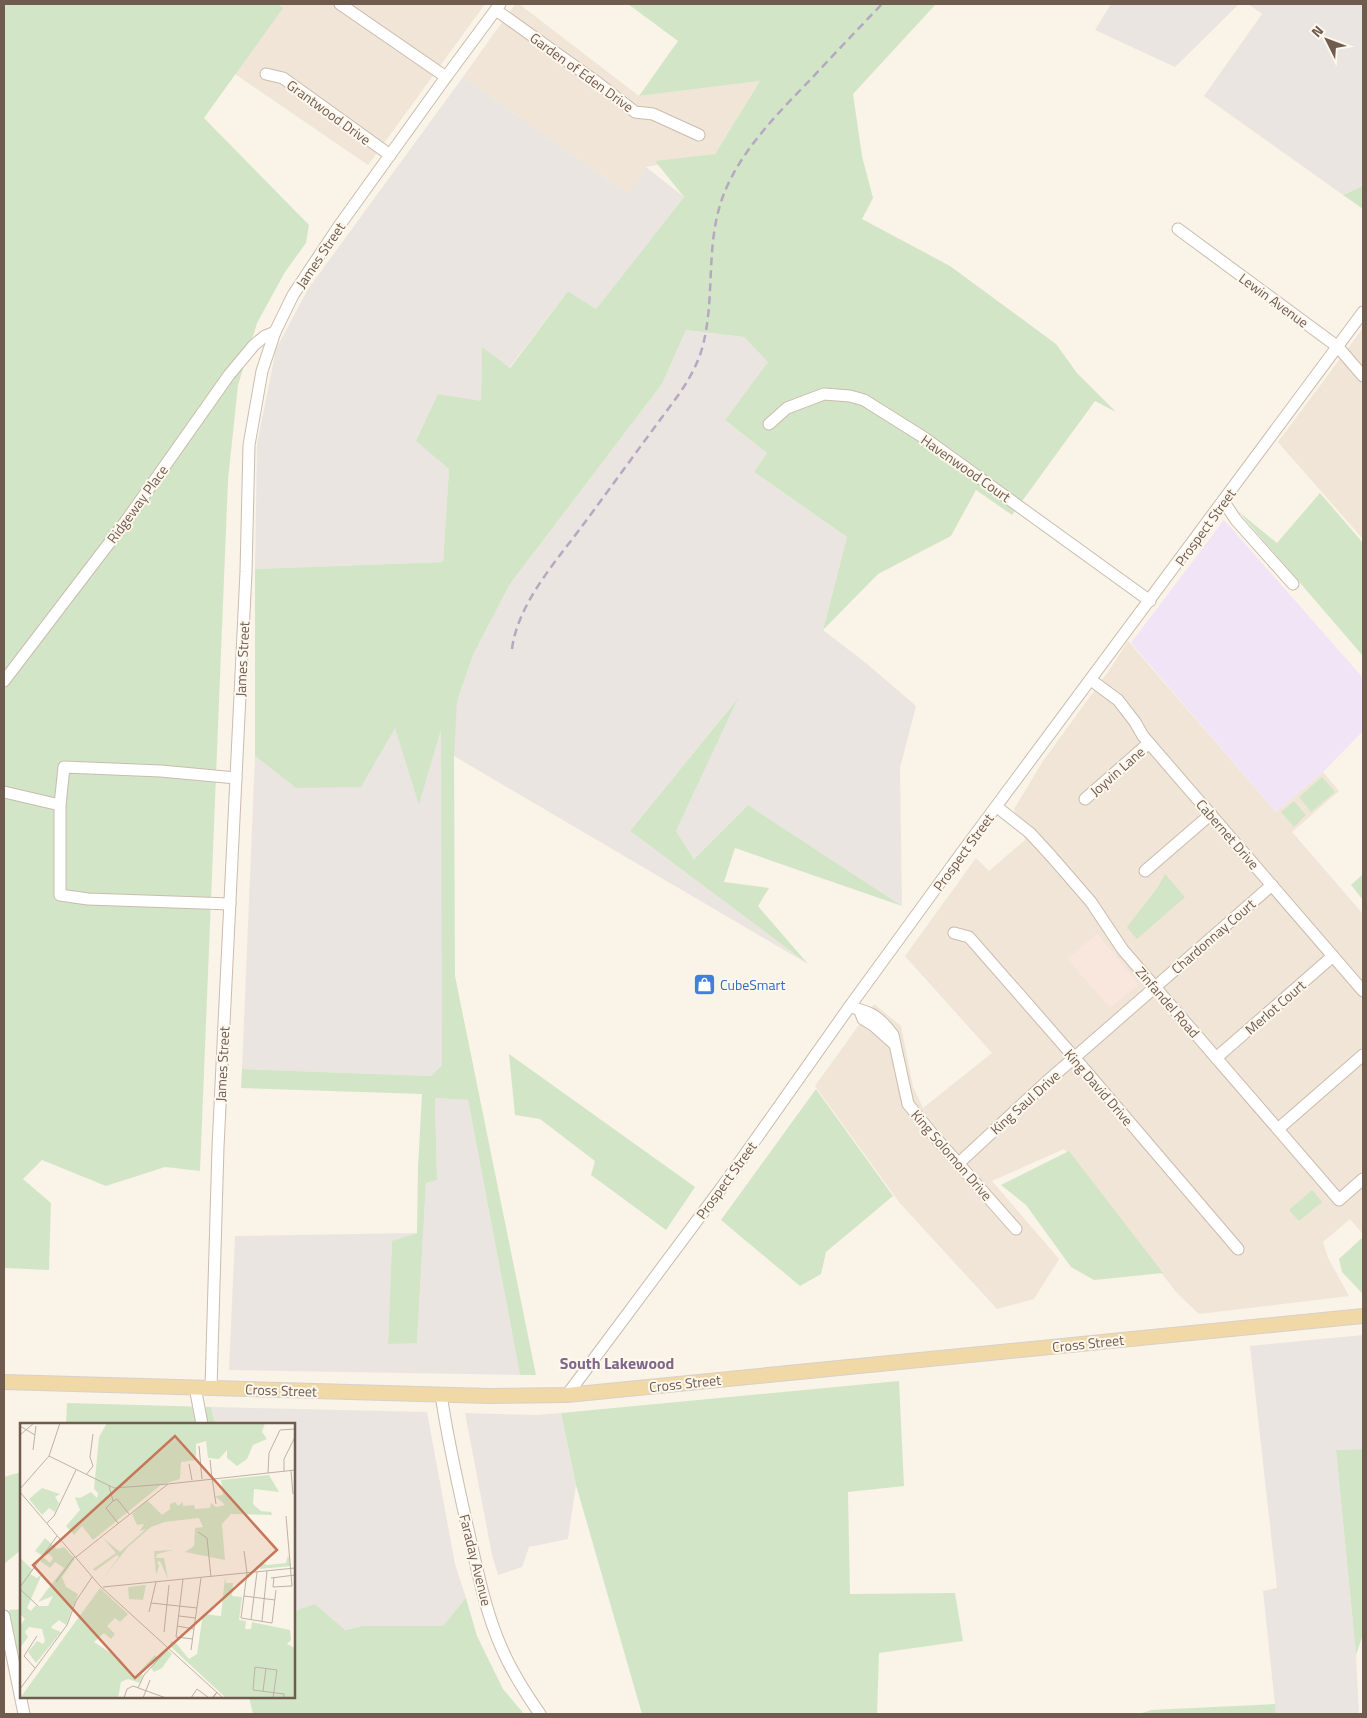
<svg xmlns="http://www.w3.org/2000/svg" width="1367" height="1718" font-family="'Titillium Web',sans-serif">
  <rect width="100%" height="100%" fill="#faf3e7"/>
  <g fill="#f0e5d6">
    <polygon points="282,4 485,4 368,165 229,70"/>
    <polygon points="515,4 519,4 639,96 760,81 715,154 646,167 628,194 463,77"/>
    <polygon points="1363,328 1363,539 1278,442"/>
    <polygon points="1128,641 1276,812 1323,772 1339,791 1292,832 1363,914 1363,1234 1350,1219 1323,1242 1328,1258 1349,1296 1199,1314 1177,1293 1064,1149 992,1181 1059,1259 1034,1299 997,1309 899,1202 815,1086 874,1004 901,1026 913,1087 923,1108 992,1053 905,956 976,858 989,871 1025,840 1014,809 1043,761 1110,669"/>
  </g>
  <polygon fill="#f9e6dc" points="1097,933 1139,984 1110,1008 1067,959"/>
  <g fill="#eae5e0">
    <polygon points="1111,4 1239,4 1175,67 1095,30"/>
    <polygon points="1248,4 1363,4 1363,186 1343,195 1204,96 1262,14"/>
    <polygon points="463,77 628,194 646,167 684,197 596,309 568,291 509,368 482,348 481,401 449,469 443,562 255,569 257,444 276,349 308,289"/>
    <polygon points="686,330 744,337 769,362 725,420 767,453 754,472 847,537 823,630 866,663 916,706 900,768 902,906 748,805 694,859 676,831 736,700 630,831 808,964 454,756 442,1065 431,1076 242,1069 255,756 296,788 395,727 419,804 441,727 457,702 473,655 510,584 662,384"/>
    <polygon points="435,1098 468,1100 520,1375 229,1370 235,1236 417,1233 392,1242 388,1343 417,1343 426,1182 437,1180"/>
    <polygon points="1363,1335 1363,1449 1336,1450 1356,1655 1359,1714 1276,1714 1263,1591 1277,1588 1250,1346"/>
    <polygon points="211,1407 427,1412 455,1564 466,1598 444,1626 362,1626 344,1630 315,1604 294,1611 294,1424 215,1424"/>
    <polygon points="465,1413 537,1415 561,1413 576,1485 568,1539 529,1547 522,1567 498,1575 492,1555"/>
  </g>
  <polygon fill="#f0e4f6" points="1224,520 1363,678 1363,731 1323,772 1276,812 1131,643"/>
  <g fill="#d2e6c7">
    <polygon points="4,4 278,4 283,8 204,118 309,225 306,243 285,272 257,323 238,385 228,480 200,1171 165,1167 106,1186 42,1160 23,1179 51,1203 49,1270 4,1268"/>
    <polygon points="628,4 936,4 853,94 862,156 873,198 862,219 950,266 1056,344 1077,373 1116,412 1095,401 1012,515 976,490 951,536 878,574 823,630 847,537 754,472 767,453 725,420 768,362 744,337 686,330 662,384 510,584 473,655 457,702 454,756 455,976 536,1375 520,1375 468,1100 435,1098 437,1180 426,1183 417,1343 388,1344 392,1241 417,1233 418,1167 422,1094 241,1088 242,1069 431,1076 442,1065 441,729 419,805 395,728 361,787 296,788 255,756 255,569 443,562 449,469 416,441 438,394 481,401 482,347 510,368 568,291 596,309 684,197 655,161 715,154 760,81 639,96 678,41"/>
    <polygon points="1363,186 1363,209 1343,195"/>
    <polygon points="1320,493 1363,543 1363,656 1238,511 1277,543"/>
    <polygon points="738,698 676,831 694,859 748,805 902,906 735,848 724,882 769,888 758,906 808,964 630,831"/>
    <polygon points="1322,777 1335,792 1311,812 1299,797"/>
    <polygon points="1294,801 1306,815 1294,827 1281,812"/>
    <polygon points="1165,874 1185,897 1137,939 1127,927 1158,887"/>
    <polygon points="1363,874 1363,900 1351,885"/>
    <polygon points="509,1054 695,1187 666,1230 591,1175 595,1161 540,1119 515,1115"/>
    <polygon points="816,1089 893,1196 826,1252 821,1274 800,1286 721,1220"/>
    <polygon points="1069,1151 1163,1273 1094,1280 1071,1267 1026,1205 1001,1185"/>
    <polygon points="1312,1190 1322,1202 1299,1221 1289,1210"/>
    <polygon points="1363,1237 1363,1294 1342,1272 1339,1259"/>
    <polygon points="899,1381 904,1486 848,1492 850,1594 955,1593 963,1641 879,1653 877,1714 642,1714 576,1485 561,1413"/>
    <polygon points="67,1403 211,1407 215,1424 66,1424"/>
    <polygon points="1363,1449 1363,1634 1356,1655 1336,1450"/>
    <polygon points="21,1472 21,1550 4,1564 4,1477"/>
    <polygon points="466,1598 477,1636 503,1689 524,1714 253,1714 249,1697 294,1697 294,1611 315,1604 345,1630 362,1626 443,1626"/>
    <polygon points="21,1609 21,1650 15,1651 9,1610"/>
    <polygon points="1275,1704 1276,1714 1139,1714 1151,1710"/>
  </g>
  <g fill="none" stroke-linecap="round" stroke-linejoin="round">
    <defs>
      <g id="minor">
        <polyline points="340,4 446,77"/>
        <polyline points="496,10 598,83 635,112 653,114 699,135"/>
        <polyline points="266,74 283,78 390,155"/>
        <polyline points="1178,229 1338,347 1363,376"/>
        <polyline points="769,424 787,408 824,394 850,396 864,400 923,437 1150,601"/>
        <polyline points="1224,502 1236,520 1293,584"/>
        <polyline points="1091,680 1118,700 1135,722 1143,736 1363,991"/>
        <polyline points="4,681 126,521 229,375 254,345 265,336 275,332"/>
        <polyline points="4,792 60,805 60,895 88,899 230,904"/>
        <polyline points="1085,799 1149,743"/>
        <polyline points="60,805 64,767 161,771 236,778"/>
        <polyline points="997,807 1030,833 1052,857 1091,902 1123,950 1339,1200 1363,1179"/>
        <polyline points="1145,871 1211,814"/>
        <polyline points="954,933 969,937 1074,1057 1238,1249"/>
        <path d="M 850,1006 C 857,1010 863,1010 869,1013 C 879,1017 887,1027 893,1035 L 908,1104 L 934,1136 L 1016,1229"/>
        <polyline points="860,1011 863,1019 873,1025 893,1043"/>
        <polyline points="1216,1058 1333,956"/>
        <polyline points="1278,1129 1363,1055"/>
        <polyline points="959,1163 1043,1085 1272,885"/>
        <polyline points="195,1387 202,1424"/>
        <polyline points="211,1388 218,1147 246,572 249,445 262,371 275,332 293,295 339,226 446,77 500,4"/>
        <path d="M 441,1394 C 447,1437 457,1479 466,1521 C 476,1563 484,1609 502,1649 C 512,1672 526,1694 540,1714"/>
        <polyline points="567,1395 722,1187 850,1006 960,855 1363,312"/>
        <polyline points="4,1616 24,1714"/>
      </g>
      <polyline id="major" points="4,1382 489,1396 567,1395 1363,1316"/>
    </defs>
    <use href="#minor" stroke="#cabcae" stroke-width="13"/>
    <use href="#major" stroke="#d7d1cd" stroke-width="16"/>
    <use href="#minor" stroke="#fff" stroke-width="11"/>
    <use href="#major" stroke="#f0d8a7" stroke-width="14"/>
    <path stroke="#b6a7c2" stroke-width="2.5" stroke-dasharray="8 5" stroke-linecap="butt" d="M 512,649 C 518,601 561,556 588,518 C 617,479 645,440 674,401 C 685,386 695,370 701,352 C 716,303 705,251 721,202 C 736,155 778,113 812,78 C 835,53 859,28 882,4"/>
  </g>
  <defs>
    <symbol id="shop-square" viewBox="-11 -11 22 22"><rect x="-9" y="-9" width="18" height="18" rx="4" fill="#3f7fe0" stroke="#fdf7ed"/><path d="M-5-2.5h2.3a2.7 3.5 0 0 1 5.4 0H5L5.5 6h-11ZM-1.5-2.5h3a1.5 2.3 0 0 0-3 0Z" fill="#fff"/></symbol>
  </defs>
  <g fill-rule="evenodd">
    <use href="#shop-square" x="692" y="972" width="25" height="25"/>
  </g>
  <g text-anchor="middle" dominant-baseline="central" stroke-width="4" stroke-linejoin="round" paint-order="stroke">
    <g font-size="14" fill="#705c4e" stroke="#fdf7ed">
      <text transform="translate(582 72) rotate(36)">Garden of Eden Drive</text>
      <text transform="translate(329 112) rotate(36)">Grantwood Drive</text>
      <text transform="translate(320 255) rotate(-56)">James Street</text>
      <text transform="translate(1274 300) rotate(36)">Lewin Avenue</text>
      <text transform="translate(966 468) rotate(35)">Havenwood Court</text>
      <text transform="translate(137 504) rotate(-54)">Ridgeway Place</text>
      <text transform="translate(1205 527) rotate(-54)">Prospect Street</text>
      <text transform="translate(242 659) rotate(-87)">James Street</text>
      <text transform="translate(1117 771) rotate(-41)">Joyvin Lane</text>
      <text transform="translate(1228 834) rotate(49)">Cabernet Drive</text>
      <text transform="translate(963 852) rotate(-54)">Prospect Street</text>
      <text transform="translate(1213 936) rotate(-41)">Chardonnay Court</text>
      <text transform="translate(1168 1002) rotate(49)">Zinfandel Road</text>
      <text transform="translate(1275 1007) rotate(-41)">Merlot Court</text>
      <text transform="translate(222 1064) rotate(-87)">James Street</text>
      <text transform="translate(1099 1087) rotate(49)">King David Drive</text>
      <text transform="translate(1025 1102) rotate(-42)">King Saul Drive</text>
      <text transform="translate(952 1155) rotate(49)">King Solomon Drive</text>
      <text transform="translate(726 1180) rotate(-54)">Prospect Street</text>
      <text transform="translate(1088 1343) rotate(-6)">Cross Street</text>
      <text transform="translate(685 1383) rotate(-6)">Cross Street</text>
      <text transform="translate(281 1390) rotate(2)">Cross Street</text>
      <text transform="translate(476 1560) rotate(76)">Faraday Avenue</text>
    </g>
    <g font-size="14" fill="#366cbe" stroke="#fdf7ed" text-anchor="start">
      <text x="720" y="984">CubeSmart</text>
    </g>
    <g font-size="16" font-weight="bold" fill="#81668c" stroke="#fdf7ed">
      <text x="617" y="1363">South Lakewood</text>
    </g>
  </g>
  <g transform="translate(20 1423)">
    <rect width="275" height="275" fill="#faf3e7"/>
    <path d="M 87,0 L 245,0 L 242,9 L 247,16 L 233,22 L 227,36 L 217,43 L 207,35 L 207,27 L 199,36 L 188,35 L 186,18 L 176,21 L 176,37 L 161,39 L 160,56 L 141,62 L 73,117 L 62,103 L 54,112 L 46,103 L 60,87 L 55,74 L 60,75 L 71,69 L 77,75 L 78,70 L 74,66 L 79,14 ZM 249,52 L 259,69 L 234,66 L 233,81 L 241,88 L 251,89 L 252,92 L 211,91 L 202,101 L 205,137 L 165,129 L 174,123 L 175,105 L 183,104 L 179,95 L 145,99 L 131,104 L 108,124 L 80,159 L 99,134 L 97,132 L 75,148 L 73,146 L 96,130 L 83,115 L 100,129 L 126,106 L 120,108 L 124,101 L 117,102 L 112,91 L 127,77 L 142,92 L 150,86 L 150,81 L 155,79 L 158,83 L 163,79 L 163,83 L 174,82 L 175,86 L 190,85 L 191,80 L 196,84 L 205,82 L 195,73 L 203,72 L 201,57 ZM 22,65 L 40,71 L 35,74 L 39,80 L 35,89 L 29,85 L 22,92 L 9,76 ZM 25,115 L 37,126 L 44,124 L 55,136 L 42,154 L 46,164 L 58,171 L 46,202 L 39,197 L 33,202 L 31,205 L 41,209 L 16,240 L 8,229 L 17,218 L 23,221 L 25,218 L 22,206 L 9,204 L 5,209 L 8,214 L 0,225 L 0,203 L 5,196 L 0,191 L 0,135 L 13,147 L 10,151 L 17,155 L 22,151 L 7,185 L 11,188 L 15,183 L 28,183 L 33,173 L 18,179 L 44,145 L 35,139 L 30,145 L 20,138 L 23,134 L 30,140 L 33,135 L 29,131 L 23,133 L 15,128 ZM 153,127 L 137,131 L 136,135 L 144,135 L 148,156 L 140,138 L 137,139 L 139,143 L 136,152 L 134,128 ZM 268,132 L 271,143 L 240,146 L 240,139 L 247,142 L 266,140 ZM 205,154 L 206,160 L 213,160 L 212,173 L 222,174 L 219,197 L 226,198 L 225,206 L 231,206 L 232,199 L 270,207 L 271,217 L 267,221 L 275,225 L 275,275 L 206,275 L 150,223 L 151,218 L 155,219 L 169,236 L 177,231 L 183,191 L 201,193 ZM 126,162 L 123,177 L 109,176 L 108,164 ZM 80,165 L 108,191 L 100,199 L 95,195 L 87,203 L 95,211 L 91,216 L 84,210 L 74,219 L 100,236 L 114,255 L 123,251 L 120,260 L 108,256 L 101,259 L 98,275 L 0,275 ZM 147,226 L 152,231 L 142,245 L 134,249 L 131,245 L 135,237 L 119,249 L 135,232 L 138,235 Z" fill="#d2e6c7"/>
    <path fill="none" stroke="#bfb2a5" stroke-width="1" d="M 0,3 L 15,12M 0,12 L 14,0M 179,23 L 182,56M 13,27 L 16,3M 29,33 L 94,65 L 148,61M 190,37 L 192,55M 169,41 L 172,57M 264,48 L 264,36 L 275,14M 271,48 L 273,71M 248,50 L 249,30 L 260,7 L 275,6M 66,52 L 73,43 L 70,34 L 73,11M 192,55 L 196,81M 89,63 L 93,78 L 86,85 L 98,100M 0,66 L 29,33 L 40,0M 0,69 L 80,163 L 203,275M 93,78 L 97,76 L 109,91M 27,100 L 34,93 L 56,47M 178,109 L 187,115 L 191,154M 224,128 L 227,150 L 221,195 L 252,200 L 256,167M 56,134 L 148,61 L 275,47M 254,154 L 253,164 L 272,163 L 266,93M 251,155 L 275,152M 163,156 L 156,214 L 173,216M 36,159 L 55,133M 0,164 L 37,113M 83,164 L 275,145M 0,166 L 18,183M 224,173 L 255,177M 131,180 L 177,185M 129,189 L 136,159M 159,193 L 176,195M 231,197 L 237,149M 242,198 L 247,148M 157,203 L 174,206M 144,209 L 149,162M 171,227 L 181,155M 235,244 L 233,267 L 264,271 L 264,275M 235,244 L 257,247 L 253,275M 15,245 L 4,233 L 17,213M 118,265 L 124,252 L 148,226M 0,266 L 47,202 L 56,178 L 72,154M 243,268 L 246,245M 104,275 L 107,266 L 113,263 L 146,275M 123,275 L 130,257M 171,275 L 177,266 L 189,275M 192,275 L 197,269 L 193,275"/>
    <path fill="#c67659" fill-opacity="0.15" stroke="#c67659" stroke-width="2.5" d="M 155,13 L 257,127 L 115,255 L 13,142 Z"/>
    <rect width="275" height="275" fill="none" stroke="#705c4e" stroke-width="2.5"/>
  </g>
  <rect width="1367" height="1718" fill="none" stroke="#705c4e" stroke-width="10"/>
  <g transform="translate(1327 40) rotate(312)" stroke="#fdf7ed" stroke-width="4" paint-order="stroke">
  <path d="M0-4L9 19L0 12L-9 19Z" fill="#705c4e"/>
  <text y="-8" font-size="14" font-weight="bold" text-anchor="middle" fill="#705c4e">N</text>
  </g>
</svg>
